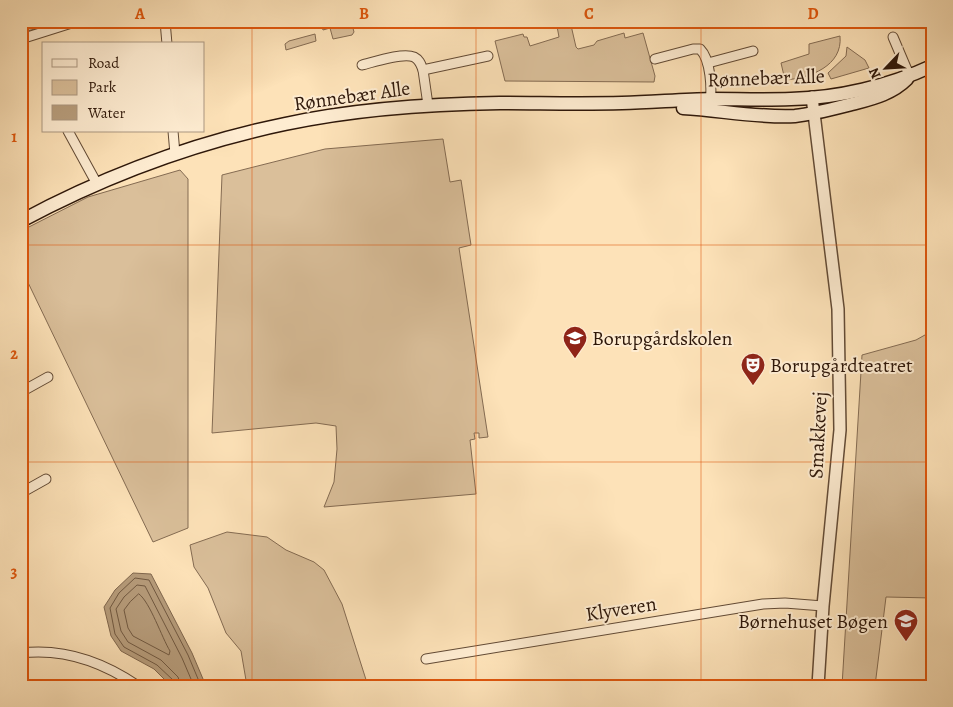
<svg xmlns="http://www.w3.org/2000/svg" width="953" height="707" font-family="Alegreya,serif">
  <rect width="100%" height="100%" fill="#fde2b8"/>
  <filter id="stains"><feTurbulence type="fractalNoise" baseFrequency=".004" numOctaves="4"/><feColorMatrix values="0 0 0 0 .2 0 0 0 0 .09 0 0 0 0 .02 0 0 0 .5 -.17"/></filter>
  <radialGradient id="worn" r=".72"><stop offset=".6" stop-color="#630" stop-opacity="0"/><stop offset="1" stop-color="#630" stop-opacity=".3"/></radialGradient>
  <g fill="#dabf9a" stroke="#846b52">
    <polygon points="21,21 61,21 21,33"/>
    <polygon points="320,21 351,21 354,32 352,35 333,39 330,28 323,30"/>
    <polygon points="556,21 570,21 576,47 578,49 594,45 597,41 624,33 625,38 643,33 655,76 654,82 505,81 495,41 523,34 524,37 527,37 530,46 559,37"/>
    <polygon points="315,34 316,41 286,50 285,44 289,41"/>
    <path d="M 840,36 C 843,66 810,78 785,80 L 781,63 L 809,54 L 809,44 Z"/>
    <polygon points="847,47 865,60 869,68 831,79 828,73 846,56"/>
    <polygon points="443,139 450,182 461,180 471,245 459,248 488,437 479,438 479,433 474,433 475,439 470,440 476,494 324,507 334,482 337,449 336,426 316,423 212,433 222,175 325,149"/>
    <polygon points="180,170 188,179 188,528 153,542 21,268 21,231 88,197"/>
    <polygon points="932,331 932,471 929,476 932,477 932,598 886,597 875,686 842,686 862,355 916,340"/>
    <polygon points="227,532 267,537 286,550 314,562 324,570 342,604 368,686 247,686 241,651 226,633 208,588 194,567 190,545"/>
  </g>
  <polygon fill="#b79d7c" stroke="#80674e" points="133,573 151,574 192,653 206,686 171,686 154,669 121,651 111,636 104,607 115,590"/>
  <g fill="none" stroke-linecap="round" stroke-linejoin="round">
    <g stroke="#725a42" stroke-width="1">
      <path d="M 139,594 C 150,602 162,638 170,651 L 169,655 L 133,636 L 128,628 L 124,610 L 130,602 Z"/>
      <polyline points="175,686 173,680 157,665 124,647 115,634 110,608 119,593 135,578 149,580 188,655 201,686"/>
      <polyline points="181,686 178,677 161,660 128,642 121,631 116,609 124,597 137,585 145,586 182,658 194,686"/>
    </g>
    <defs>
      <g id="minor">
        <polyline points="165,21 167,44"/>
        <polyline points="893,37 910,77"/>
        <polyline points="21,39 78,21"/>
        <path d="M 655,59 L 693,49 L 700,49 C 711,60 712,89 710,104"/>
        <polyline points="708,63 753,51"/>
        <path d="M 362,65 C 374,62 403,52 414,57 C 420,60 421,65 423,70 L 488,56"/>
        <polyline points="423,70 428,105"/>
        <polyline points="68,131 97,184"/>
        <polyline points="173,131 175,154"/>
        <polyline points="21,392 48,377"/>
        <polyline points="21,493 46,479"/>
        <path d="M 21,653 C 63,648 103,662 138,686"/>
        <polyline points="426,659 763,604 785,603 823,606"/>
      </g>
      <polyline id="tertiary" points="812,97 838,309 840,430 823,606 818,686"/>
      <g id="secondary">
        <path d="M 683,108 C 720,110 758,118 795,116 C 815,114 836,108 856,103 C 875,98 893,93 907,79"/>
        <path d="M 21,221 C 103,177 194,143 285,124 C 355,109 428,104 500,103 C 540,103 581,104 622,103 C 651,102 681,100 711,99 C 737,99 764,100 791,99 C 838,98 889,86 932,66"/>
      </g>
    </defs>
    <use href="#minor" stroke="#624a35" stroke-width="11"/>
    <use href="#tertiary" stroke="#624a35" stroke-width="14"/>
    <use href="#secondary" stroke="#2e1709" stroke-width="15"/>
    <use href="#minor" stroke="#feecd1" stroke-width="9"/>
    <use href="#tertiary" stroke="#feecd1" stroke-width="11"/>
    <use href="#secondary" stroke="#feecd1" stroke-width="12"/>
  </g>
  <path fill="none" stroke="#df560c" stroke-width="1" stroke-opacity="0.55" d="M 252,21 L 252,686M 476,21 L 476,686M 701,21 L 701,686M 21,245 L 932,245M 21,462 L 932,462"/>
  <defs>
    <symbol id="school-pin" viewBox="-11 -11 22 30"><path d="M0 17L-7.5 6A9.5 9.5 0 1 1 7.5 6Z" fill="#8f2418" stroke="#feecd1"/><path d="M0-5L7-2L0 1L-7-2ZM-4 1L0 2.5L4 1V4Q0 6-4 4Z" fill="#fff"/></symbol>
    <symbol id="theatre-pin" viewBox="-11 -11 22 30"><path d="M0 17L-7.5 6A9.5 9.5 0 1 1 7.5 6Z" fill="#8f2418" stroke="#feecd1"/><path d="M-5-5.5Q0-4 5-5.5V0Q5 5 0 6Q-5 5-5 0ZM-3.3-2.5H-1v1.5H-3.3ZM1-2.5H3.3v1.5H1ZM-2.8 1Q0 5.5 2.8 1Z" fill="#fff"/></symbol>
  </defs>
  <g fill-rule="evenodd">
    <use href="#school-pin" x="561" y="324" width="28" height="38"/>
    <use href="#theatre-pin" x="739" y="351" width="28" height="38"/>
    <use href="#school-pin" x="892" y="607" width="28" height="38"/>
  </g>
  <g text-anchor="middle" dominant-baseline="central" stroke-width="4" stroke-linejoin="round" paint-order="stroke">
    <g font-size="20" fill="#2e1709" stroke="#feecd1">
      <text transform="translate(766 78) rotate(-2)">Rønnebær Alle</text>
      <text transform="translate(352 96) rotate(-8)">Rønnebær Alle</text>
      <text transform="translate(818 435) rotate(-87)">Smakkevej</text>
      <text transform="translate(621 609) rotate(-9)">Klyveren</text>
    </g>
    <g font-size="20" fill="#2e1709" stroke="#feecd1" text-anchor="start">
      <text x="592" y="338">Borupgårdskolen</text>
      <text x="770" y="365">Borupgårdteatret</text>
      <text x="888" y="621" text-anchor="end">Børnehuset Bøgen</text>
    </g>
  </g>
  <rect width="953" height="707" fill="none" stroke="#fde2b8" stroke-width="55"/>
  <rect x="42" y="42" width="162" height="90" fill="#feecd1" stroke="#ab9781"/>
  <rect x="52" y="59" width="25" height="8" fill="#feecd1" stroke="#ab9781"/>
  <text x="88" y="68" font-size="15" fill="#2e1709">Road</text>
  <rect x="52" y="80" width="25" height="15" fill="#dabf9a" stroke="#ab9781"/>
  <text x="88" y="92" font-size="15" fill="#2e1709">Park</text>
  <rect x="52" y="105" width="25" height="15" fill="#b79d7c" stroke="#ab9781"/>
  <text x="88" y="118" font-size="15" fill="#2e1709">Water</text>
  <g transform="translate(886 68) rotate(245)" stroke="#feecd1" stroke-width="4" paint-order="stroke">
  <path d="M0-4L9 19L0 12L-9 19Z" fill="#2e1709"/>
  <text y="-8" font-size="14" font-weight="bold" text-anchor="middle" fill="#2e1709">N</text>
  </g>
  <rect x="28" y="28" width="898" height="652" fill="none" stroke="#df560c" stroke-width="2"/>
  <g font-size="16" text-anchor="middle" font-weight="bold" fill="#df560c">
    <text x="140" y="19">A</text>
    <text x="364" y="19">B</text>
    <text x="589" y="19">C</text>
    <text x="813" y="19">D</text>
    <text x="14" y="142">1</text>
    <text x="14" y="359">2</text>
    <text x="14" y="577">3</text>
  </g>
  <rect width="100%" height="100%" filter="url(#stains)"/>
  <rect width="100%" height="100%" fill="url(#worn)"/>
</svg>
